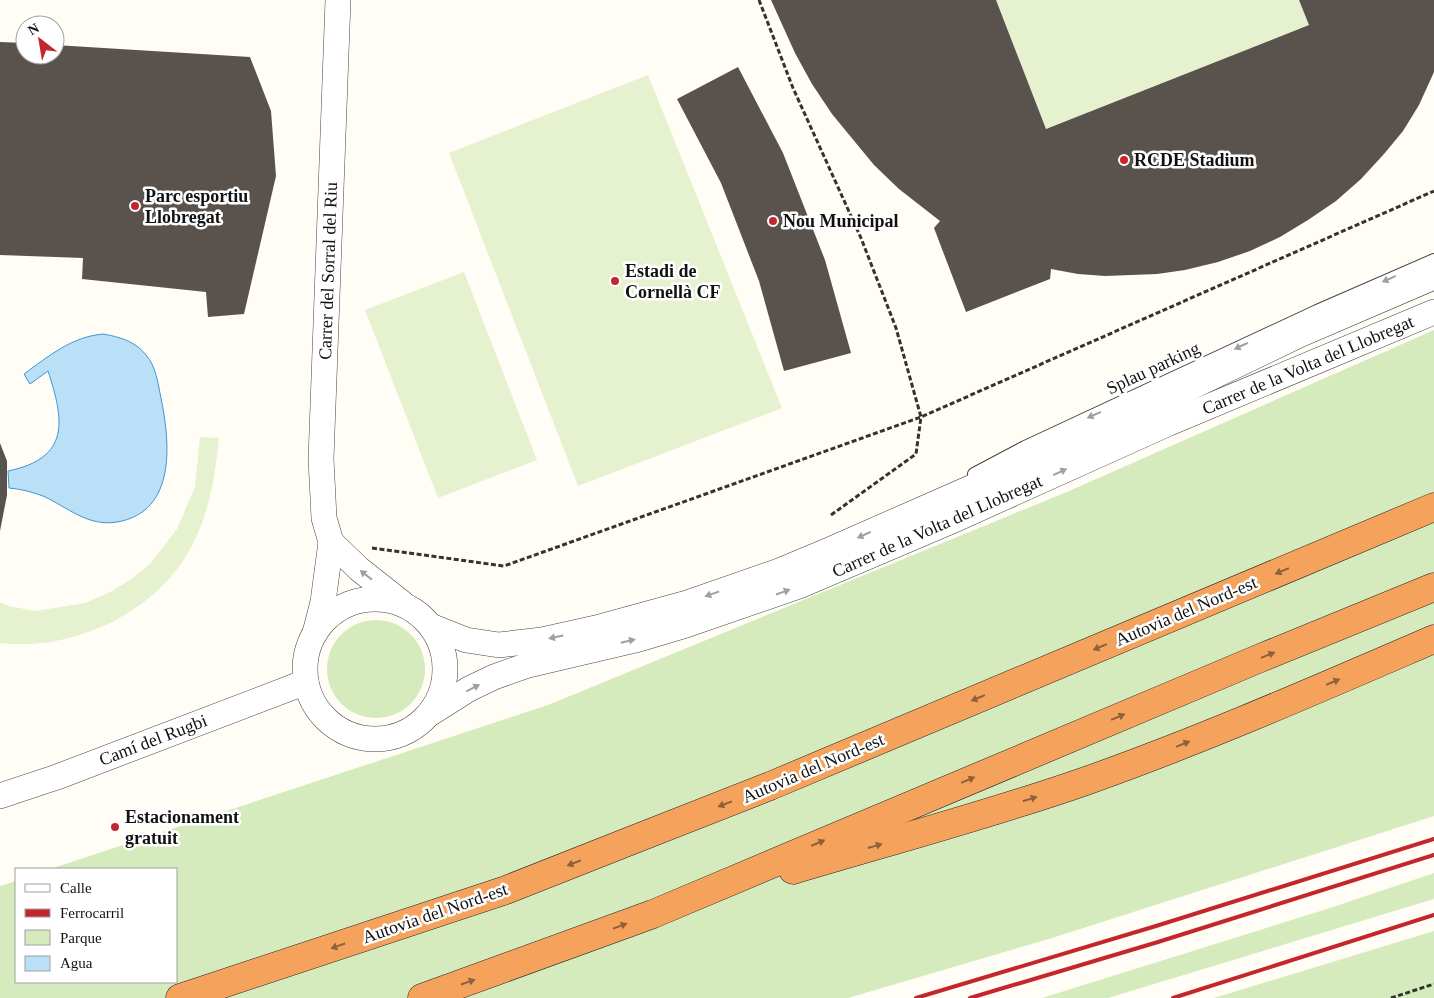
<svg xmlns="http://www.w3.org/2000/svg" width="1434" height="998" font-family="'Times New Roman',serif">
  <rect width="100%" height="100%" fill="#fffdf5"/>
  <g fill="#d5ebbd">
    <polygon points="1434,330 1434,816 1052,938 848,998 0,998 0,886 16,881 16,982 176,982 176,869 50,869 548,705 1069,491"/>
    <circle cx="376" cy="669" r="49"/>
    <polygon points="1434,873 1434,899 1108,998 1042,998 1330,908"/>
    <polygon points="1434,931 1434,998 1214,998"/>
  </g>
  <g fill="#e6f2cf">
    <polygon points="996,0 1299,0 1309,25 1046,129"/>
    <polygon points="648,75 782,408 578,486 449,153"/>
    <polygon points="464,272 537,460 438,498 365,310"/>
    <path d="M 200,437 L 219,438 C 215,478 209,516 189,551 C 154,614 70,652 0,643 L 0,602 L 9,606 L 35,611 L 85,603 L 110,592 L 130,580 L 150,564 L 177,529 L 195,487 Z"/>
  </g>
  <path fill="#b9e0f7" stroke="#3f96cf" d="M 103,334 C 120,337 135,341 146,355 C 156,366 158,384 161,398 C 170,442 177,512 117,522 C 88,527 67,507 43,496 C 32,492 21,489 9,488 L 8,471 C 71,458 64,420 48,371 L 30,384 L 24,374 C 49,356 71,337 103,334 Z"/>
  <g fill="#5a524d">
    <polygon points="771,0 996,0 1046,129 1309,25 1299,0 1434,0 1434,72 1419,105 1403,131 1384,154 1361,179 1336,201 1308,220 1280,237 1250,251 1218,262 1185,270 1157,274 1105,276 1078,274 1051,269 1050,279 966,312 934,228 940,221 899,189 874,165 832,114 812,84 795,53"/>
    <polygon points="0,42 25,43 25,55 55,55 55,45 250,57 271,111 276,176 244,314 208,317 206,292 82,279 83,258 0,255"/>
    <polygon points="738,67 783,153 825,260 851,353 784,371 759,281 721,183 677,99"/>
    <polygon points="0,443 7,461 7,495 0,531"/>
  </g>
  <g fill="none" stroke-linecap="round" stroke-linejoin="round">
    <defs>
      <polyline id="lane" points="974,474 1025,447 1317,311 1434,260"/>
      <g id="street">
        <polyline points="331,542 359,569 402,603"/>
        <circle cx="375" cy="669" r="70"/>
        <polyline points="431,626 466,640 499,645 542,640 596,628 687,603 779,571 827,551 1034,460 1152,406 1299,335 1434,277"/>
        <polyline points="315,633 323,602 331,542 324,518 321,459 338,0"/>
        <polyline points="431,713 469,689 494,677 528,665 639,639 686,625 799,586 954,520 1167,424 1434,312"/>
        <polyline points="0,796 57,777 306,682"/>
      </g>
      <g id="highway">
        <path d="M 793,870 C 890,841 988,815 1083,782 C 1202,740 1318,689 1434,639"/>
        <polyline points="180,998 506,890 630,841 770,786 1434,507"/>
        <polyline points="422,998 653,914 1258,659 1434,587"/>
      </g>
    </defs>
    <use href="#lane" stroke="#444" stroke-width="14"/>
    <use href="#street" stroke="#444" stroke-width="26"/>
    <use href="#highway" stroke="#222" stroke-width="29"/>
    <g stroke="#333" stroke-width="3" stroke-dasharray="5 2.5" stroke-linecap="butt">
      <polyline points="759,0 793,88 861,238 896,328 921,417 916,454 831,515"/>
      <polyline points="372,548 504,566 921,417 1434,191"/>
      <polyline points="1391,998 1434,984"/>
    </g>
    <use href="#lane" stroke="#fff" stroke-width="12"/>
    <use href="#street" stroke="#fff" stroke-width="25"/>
    <use href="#highway" stroke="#f5a25d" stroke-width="28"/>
    <g stroke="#c4262e" stroke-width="4">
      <polyline points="916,998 1156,926 1434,839"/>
      <polyline points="970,998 1158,942 1434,855"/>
      <polyline points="1173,998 1434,915"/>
    </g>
  </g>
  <defs><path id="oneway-solid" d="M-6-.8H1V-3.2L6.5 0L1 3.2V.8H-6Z" transform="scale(1.25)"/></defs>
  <g fill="#a0a0a0">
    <use href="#oneway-solid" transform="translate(1389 279) rotate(156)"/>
    <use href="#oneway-solid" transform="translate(1241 346) rotate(155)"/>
    <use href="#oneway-solid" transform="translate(1094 415) rotate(156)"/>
    <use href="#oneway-solid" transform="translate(1060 472) rotate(-25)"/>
    <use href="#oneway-solid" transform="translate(864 535) rotate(156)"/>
    <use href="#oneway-solid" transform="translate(366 575) rotate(-142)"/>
    <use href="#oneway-solid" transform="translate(783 592) rotate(-19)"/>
    <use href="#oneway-solid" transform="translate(712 594) rotate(161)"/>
    <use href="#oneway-solid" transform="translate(556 637) rotate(168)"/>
    <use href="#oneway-solid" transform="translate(628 641) rotate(-13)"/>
    <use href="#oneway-solid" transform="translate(473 688) rotate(-27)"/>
  </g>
  <g fill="#8e613b">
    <use href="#oneway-solid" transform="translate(1282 571) rotate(157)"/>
    <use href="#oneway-solid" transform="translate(1100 647) rotate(157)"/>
    <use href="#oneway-solid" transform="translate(1268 655) rotate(-22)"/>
    <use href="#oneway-solid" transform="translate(1333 682) rotate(-23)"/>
    <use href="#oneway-solid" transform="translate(978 698) rotate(157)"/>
    <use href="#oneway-solid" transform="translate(1118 717) rotate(-23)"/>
    <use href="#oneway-solid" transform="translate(1183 744) rotate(-22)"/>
    <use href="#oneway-solid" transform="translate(968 780) rotate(-23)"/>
    <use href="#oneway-solid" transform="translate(1030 799) rotate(-18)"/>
    <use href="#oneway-solid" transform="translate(725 804) rotate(159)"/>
    <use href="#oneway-solid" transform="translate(818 843) rotate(-23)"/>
    <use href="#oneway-solid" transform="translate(875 846) rotate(-16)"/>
    <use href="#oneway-solid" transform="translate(574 863) rotate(159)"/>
    <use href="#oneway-solid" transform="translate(620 926) rotate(-20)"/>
    <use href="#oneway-solid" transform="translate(338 946) rotate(161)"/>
    <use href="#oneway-solid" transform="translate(468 982) rotate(-19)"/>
  </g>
  <g fill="#c4262e" stroke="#fff" stroke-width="2">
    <circle cx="1124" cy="160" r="5"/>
    <circle cx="135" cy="206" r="5"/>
    <circle cx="773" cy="221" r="5"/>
    <circle cx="615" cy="281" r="5"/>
    <circle cx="115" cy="827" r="5"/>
  </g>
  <g text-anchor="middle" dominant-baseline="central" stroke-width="5" stroke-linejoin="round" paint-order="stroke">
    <g font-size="18" font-weight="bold" fill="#111" stroke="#fff" text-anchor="start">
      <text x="1134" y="160">RCDE Stadium</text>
      <text x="145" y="196">Parc esportiu<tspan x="145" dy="21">Llobregat</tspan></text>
      <text x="783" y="221">Nou Municipal</text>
      <text x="625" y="271">Estadi de<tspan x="625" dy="21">Cornellà CF</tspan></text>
      <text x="125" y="817">Estacionament<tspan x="125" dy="21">gratuit</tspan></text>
    </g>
    <g font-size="18" fill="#111" stroke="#fff">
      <text transform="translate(328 271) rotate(-88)">Carrer del Sorral del Riu</text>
      <text transform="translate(1308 365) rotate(-23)">Carrer de la Volta del Llobregat</text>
      <text transform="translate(1153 368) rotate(-25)">Splau parking</text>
      <text transform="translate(937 526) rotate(-24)">Carrer de la Volta del Llobregat</text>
      <text transform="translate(1186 611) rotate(-23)">Autovia del Nord-est</text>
      <text transform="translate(153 740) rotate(-21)">Camí del Rugbi</text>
      <text transform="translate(813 768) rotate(-23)">Autovia del Nord-est</text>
      <text transform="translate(435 913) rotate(-19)">Autovia del Nord-est</text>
    </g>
  </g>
  <rect x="15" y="868" width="162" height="115" fill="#ffffff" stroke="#a0a0a0"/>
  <rect x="25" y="884" width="25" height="8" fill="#ffffff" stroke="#a0a0a0"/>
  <text x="60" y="893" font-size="15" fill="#111111">Calle</text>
  <rect x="25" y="909" width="25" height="8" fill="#c4262e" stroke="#a0a0a0"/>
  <text x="60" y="918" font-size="15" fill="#111111">Ferrocarril</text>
  <rect x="25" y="930" width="25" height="15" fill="#d5ebbd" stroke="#a0a0a0"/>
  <text x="60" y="943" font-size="15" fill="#111111">Parque</text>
  <rect x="25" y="956" width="25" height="15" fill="#b9e0f7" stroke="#a0a0a0"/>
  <text x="60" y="968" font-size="15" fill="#111111">Agua</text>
  <g transform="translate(40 40) rotate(329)"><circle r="24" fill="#ffffff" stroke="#a0a0a0"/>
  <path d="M0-4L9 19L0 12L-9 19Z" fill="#c4262e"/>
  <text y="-8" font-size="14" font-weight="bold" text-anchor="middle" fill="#111111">N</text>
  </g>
</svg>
